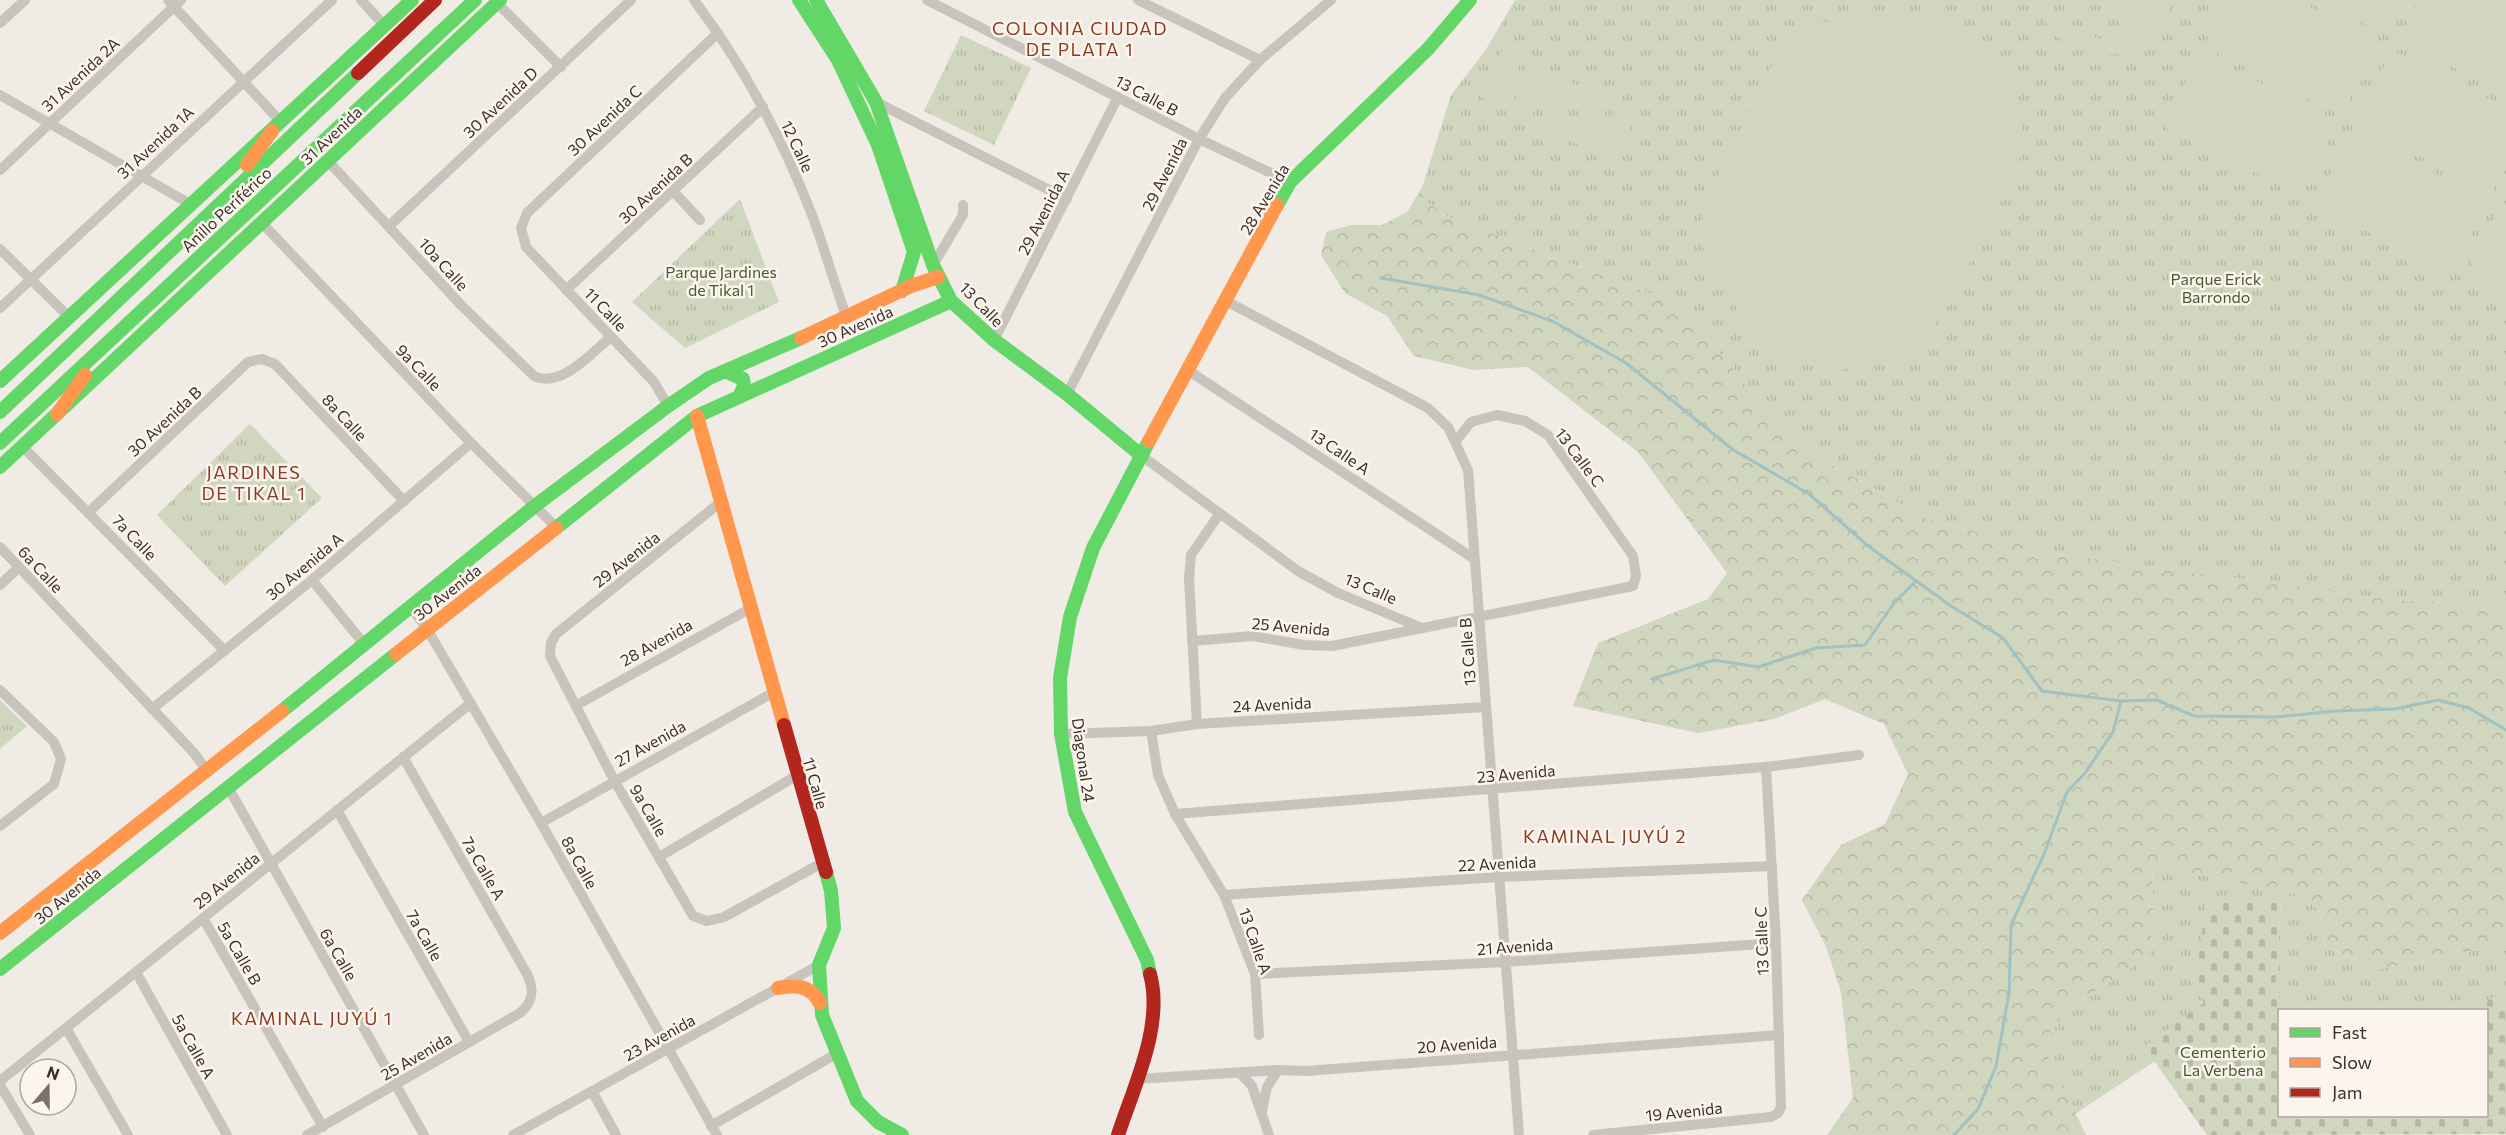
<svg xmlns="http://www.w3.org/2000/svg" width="2506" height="1135" font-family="Commissioner,sans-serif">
  <defs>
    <pattern id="grass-tufts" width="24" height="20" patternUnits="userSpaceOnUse" patternTransform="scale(1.5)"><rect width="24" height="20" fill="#d1d6bf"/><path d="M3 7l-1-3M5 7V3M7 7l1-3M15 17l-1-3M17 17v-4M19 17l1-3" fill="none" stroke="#b4b8a4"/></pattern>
    <pattern id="forest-crowns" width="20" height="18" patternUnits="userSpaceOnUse" patternTransform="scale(1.5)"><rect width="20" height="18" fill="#d1d6bf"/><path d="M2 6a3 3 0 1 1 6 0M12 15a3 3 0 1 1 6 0" fill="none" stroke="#b4b8a4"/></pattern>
    <pattern id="cemetery-stones" width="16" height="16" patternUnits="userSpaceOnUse" patternTransform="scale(1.5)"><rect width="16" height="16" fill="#d1d6bf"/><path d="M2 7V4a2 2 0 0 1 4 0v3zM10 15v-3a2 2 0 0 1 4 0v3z" fill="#b4b8a4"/></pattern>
  </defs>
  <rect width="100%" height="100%" fill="#f0ebe5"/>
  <g fill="url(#grass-tufts)">
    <polygon points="1515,0 2506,0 2506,604 2393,600 2052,553 1927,519 1807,451 1761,404 1694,321 1670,301 1446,216 1427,202 1422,188 1451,95 1485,51"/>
    <polygon points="961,35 1031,68 994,145 924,111"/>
    <polygon points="740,199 779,302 685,348 632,302"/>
    <polygon points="250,424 322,498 225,586 157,515"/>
    <polygon points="0,700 27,726 0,749"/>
    <polygon points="2152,865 2304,896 2319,910 2326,948 2381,969 2506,944 2506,993 2463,1010 2288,1010 2275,992 2281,902 2204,1003 2145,1047 2155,1061 2075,1114 2044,1048 2063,1012 2149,956 2154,919"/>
  </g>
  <polygon fill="url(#forest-crowns)" points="1422,188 1427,202 1446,216 1670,301 1694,321 1761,404 1807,451 1927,519 2052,553 2393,600 2506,604 2506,944 2381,969 2326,948 2319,910 2303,896 2152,865 2154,919 2149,956 2063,1012 2044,1048 2086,1135 1827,1135 1853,1098 1841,992 1826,947 1802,900 1841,845 1885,824 1908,774 1884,724 1825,699 1774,719 1698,733 1573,706 1598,643 1708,599 1727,573 1638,452 1528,367 1474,370 1414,356 1387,316 1345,293 1321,255 1326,232 1351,225 1382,225 1407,212"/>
  <polygon fill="url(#cemetery-stones)" points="2207,899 2281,902 2275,992 2288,1010 2280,1010 2280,1116 2486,1116 2486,1010 2463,1010 2506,993 2506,1134 2207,1135 2144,1047 2204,1003 2194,984"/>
  <g fill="#d1d6bf">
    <path d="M 2035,0 L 2050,0 C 2064,36 2113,54 2143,23 L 2096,0 L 2174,0 C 2170,9 2166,21 2159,29 C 2122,75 2049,55 2035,0 Z"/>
    <polygon points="2227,0 2296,0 2378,41 2341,115 2204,46"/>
    <polygon points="2316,0 2401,0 2384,34"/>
    <polygon points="2419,0 2506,1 2506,94 2398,40"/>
    <path d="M 1889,12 C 1980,9 2040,81 2017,170 L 1946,309 L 1929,333 L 1907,352 L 1880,364 L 1837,370 L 1794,360 L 1768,345 L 1747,324 L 1713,272 L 1699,237 L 1707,199 L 1777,56 L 1808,23 L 1842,21 Z"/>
    <polygon points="1502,50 1522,59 1501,107 1481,97"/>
    <polygon points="2392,50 2506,107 2506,166 2492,193 2355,124"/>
    <polygon points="2200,53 2338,122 2301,196 2163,127"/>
    <polygon points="1532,63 1552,72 1530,120 1510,110"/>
    <polygon points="1559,77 1579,86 1558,134 1538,125"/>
    <polygon points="1588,92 1608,101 1587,149 1567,140"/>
    <polygon points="1616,107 1636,116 1615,164 1595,155"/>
    <polygon points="2352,131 2489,200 2452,274 2314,205"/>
    <polygon points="2500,207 2506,210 2506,302 2463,281"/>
  </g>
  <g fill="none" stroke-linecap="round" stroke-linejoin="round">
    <g stroke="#a1c2c1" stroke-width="3">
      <polyline points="1381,278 1479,295 1552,321 1626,363 1732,449 1809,494 1868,546 1951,606 2003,638 2042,691 2121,701 2157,700 2194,716 2275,717 2336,711 2394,709 2438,700 2469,708 2506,730"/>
      <polyline points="1652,679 1714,660 1758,667 1816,648 1865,645 1894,603 1916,581"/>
      <polyline points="1954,1135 1978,1109 1996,1066 2009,993 2011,925 2044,854 2067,792 2085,773 2113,732 2121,701"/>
    </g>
    <g stroke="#c9c3be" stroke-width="10">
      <polyline points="168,0 280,121"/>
      <polyline points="361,0 384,25"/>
      <path d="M 694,0 C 743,65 782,138 812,215 C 825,249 834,284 847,318"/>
      <polyline points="927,0 1199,139 1290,182"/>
      <polyline points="1138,0 1260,60"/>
      <polyline points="497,3 561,67"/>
      <polyline points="0,23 25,0"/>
      <polyline points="0,95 192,205"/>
      <polyline points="876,102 1067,199"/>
      <path d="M 328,161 L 461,305 L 534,376 C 561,389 592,352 611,337"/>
      <polyline points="0,170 181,0"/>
      <polyline points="673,191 700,220"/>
      <polyline points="262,223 471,443 557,528"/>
      <polyline points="389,226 631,0"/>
      <polyline points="0,249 69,317"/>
      <polyline points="933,265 963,215 963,205"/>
      <polyline points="566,290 763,107"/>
      <polyline points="1226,301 1428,408 1448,427 1468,470 1519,1135"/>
      <polyline points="0,308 332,0"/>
      <polyline points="994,340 1118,97"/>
      <polyline points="1189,371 1473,558"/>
      <polyline points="1067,394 1199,139 1225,98 1260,60 1331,0"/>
      <polyline points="668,406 654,382 526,247 521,228 527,213 718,33"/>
      <polyline points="22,446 225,651"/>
      <polyline points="1142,456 1298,571 1338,593 1422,628"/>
      <polyline points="722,501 556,634 551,643 550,656 614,780 693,916 707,921 724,917 822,863"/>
      <polyline points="90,511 248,362 262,359 275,364 404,501"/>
      <polyline points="0,547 194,753 207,771"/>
      <polyline points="312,580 364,644"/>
      <polyline points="0,585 19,567"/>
      <polyline points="411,607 427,629 541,823 717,1135"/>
      <polyline points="1192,641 1253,636 1304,645 1332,646 1633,586 1636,576 1633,556 1548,435 1525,421 1497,415 1471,422 1456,441"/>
      <polyline points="0,690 54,742 61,759 54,784 0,826"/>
      <polyline points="577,705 751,608"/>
      <polyline points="152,709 312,580 471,443"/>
      <polyline points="1197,724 1189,579 1191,555 1220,513"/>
      <polyline points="1151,731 1158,775 1175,814 1224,895 1255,974 1259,1035"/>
      <polyline points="1061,734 1151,731 1197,724 1486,707"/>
      <polyline points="228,787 424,1135"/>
      <polyline points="337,810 469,1042"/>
      <polyline points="1175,814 1766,767 1859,755"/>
      <polyline points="541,823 774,692"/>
      <polyline points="659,857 796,776"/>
      <polyline points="1224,895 1499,877 1772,866"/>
      <polyline points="203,918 323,1127"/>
      <polyline points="136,972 227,1135"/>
      <polyline points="1255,974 1506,962 1776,943"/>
      <polyline points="66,1028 128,1135"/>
      <polyline points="1240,1073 1252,1086 1269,1135"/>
      <polyline points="1137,1079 1278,1070 1306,1071 1779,1035"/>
      <polyline points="0,1081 471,703"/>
      <polyline points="0,1085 30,1135"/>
      <polyline points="592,1091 616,1135"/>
      <polyline points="1262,1111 1267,1087 1278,1070"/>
      <polyline points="711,1126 836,1054"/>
      <path d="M 307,1135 L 520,1013 C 533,1002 535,990 527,974 L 403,757"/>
      <polyline points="513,1135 819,965"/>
      <polyline points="1593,1135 1771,1117 1778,1113 1781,1107 1776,943 1766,767"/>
    </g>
    <g stroke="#63d668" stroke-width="14">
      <polyline points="799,0 838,60 878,145 914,252 902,291"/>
      <polyline points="816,0 876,102 933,265 951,301 994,340 1067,394 1142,456"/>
      <polyline points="1277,205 1290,182 1428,49 1470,0"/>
      <polyline points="725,371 743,379 744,386 740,395"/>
      <polyline points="0,381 412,0"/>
      <polyline points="0,412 358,73"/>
      <polyline points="1149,441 1093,548 1070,617 1060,678 1061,734 1075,812 1147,960 1150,974"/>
      <polyline points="0,443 475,0"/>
      <polyline points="0,467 500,0"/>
      <polyline points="556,528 697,416 951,301"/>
      <polyline points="282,711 536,505 668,406 709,378 801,338"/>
      <polyline points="826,872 831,891 834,928 819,965 822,1015 857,1101 878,1122 902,1135"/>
      <polyline points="0,969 396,654"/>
    </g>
    <g stroke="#ff974d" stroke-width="14">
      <polyline points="247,165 272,131"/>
      <polyline points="801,338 911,286 938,277"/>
      <polyline points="57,414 85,375"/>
      <polyline points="697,416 784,725"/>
      <polyline points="1149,441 1277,205"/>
      <polyline points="396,654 556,528"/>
      <polyline points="0,933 282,711"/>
      <path d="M 778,988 C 797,985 810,985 820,1003"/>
    </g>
    <g stroke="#b3261e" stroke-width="14">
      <polyline points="358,73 435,0"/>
      <polyline points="784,725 826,872"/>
      <path d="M 1118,1135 C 1134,1086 1164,1025 1150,974"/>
    </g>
  </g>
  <g text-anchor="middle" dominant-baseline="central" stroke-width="5" stroke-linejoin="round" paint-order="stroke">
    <g font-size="16" fill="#3b302b" stroke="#fbf5ee">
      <text transform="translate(80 74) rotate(-43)">31 Avenida 2A</text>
      <text transform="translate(1147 95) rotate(28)">13 Calle B</text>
      <text transform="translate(500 102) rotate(-43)">30 Avenida D</text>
      <text transform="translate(604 120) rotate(-43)">30 Avenida C</text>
      <text transform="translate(331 135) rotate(-43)">31 Avenida</text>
      <text transform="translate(155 142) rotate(-43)">31 Avenida 1A</text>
      <text transform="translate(798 146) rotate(65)">12 Calle</text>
      <text transform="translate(1164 174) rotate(-63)">29 Avenida</text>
      <text transform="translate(655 188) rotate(-43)">30 Avenida B</text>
      <text transform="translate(1264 199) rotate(-59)">28 Avenida</text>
      <text transform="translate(226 209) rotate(-43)">Anillo Periférico</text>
      <text transform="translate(1043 212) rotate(-63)">29 Avenida A</text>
      <text transform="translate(444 264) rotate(48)">10a Calle</text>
      <text transform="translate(982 304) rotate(46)">13 Calle</text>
      <text transform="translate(606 309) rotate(46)">11 Calle</text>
      <text transform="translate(855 326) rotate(-24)">30 Avenida</text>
      <text transform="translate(419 367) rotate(46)">9a Calle</text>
      <text transform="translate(345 417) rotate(47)">8a Calle</text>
      <text transform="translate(164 421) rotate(-43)">30 Avenida B</text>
      <text transform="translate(1340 451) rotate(34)">13 Calle A</text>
      <text transform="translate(1580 457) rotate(53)">13 Calle C</text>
      <text transform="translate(135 537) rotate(46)">7a Calle</text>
      <text transform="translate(626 559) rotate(-38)">29 Avenida</text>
      <text transform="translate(304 566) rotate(-40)">30 Avenida A</text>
      <text transform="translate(41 569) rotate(47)">6a Calle</text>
      <text transform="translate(1371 588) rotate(23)">13 Calle</text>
      <text transform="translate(447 592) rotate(-38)">30 Avenida</text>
      <text transform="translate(1291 626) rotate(5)">25 Avenida</text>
      <text transform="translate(656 642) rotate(-29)">28 Avenida</text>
      <text transform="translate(1467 652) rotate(-94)">13 Calle B</text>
      <text transform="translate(1272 704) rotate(-3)">24 Avenida</text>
      <text transform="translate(650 743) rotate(-29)">27 Avenida</text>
      <text transform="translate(1084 760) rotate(82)">Diagonal 24</text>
      <text transform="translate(1516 773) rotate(-5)">23 Avenida</text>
      <text transform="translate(816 783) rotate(74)">11 Calle</text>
      <text transform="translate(649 810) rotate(60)">9a Calle</text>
      <text transform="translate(580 862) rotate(61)">8a Calle</text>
      <text transform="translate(1497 863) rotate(-3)">22 Avenida</text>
      <text transform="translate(484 868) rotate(60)">7a Calle A</text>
      <text transform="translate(226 880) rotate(-39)">29 Avenida</text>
      <text transform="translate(67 895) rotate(-39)">30 Avenida</text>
      <text transform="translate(425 935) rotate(60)">7a Calle</text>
      <text transform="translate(1256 941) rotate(71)">13 Calle A</text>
      <text transform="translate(1761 941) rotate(-92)">13 Calle C</text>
      <text transform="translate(1515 946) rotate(-4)">21 Avenida</text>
      <text transform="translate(240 953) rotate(60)">5a Calle B</text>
      <text transform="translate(339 954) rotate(60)">6a Calle</text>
      <text transform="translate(659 1037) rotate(-29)">23 Avenida</text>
      <text transform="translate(1457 1044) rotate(-4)">20 Avenida</text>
      <text transform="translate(194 1046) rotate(61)">5a Calle A</text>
      <text transform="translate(416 1056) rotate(-30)">25 Avenida</text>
      <text transform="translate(1684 1111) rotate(-6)">19 Avenida</text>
    </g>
    <g font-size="16" fill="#4a5a2e" stroke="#fbf5ee">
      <text x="721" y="271">Parque Jardines<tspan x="721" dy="18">de Tikal 1</tspan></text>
      <text x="2216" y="278">Parque Erick<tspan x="2216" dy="18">Barrondo</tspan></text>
      <text x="2223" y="1051">Cementerio<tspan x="2223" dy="18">La Verbena</tspan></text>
    </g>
    <g font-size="18" letter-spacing="1.5" fill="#8c3b22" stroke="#fbf5ee">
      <text x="1080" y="28">COLONIA CIUDAD<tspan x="1080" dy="21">DE PLATA 1</tspan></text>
      <text x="254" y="472">JARDINES<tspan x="254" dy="21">DE TIKAL 1</tspan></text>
      <text x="1605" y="836">KAMINAL JUYÚ 2</text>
      <text x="312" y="1018">KAMINAL JUYÚ 1</text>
    </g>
  </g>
  <rect x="2278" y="1009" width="210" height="108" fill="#fbf5ee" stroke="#aea6a0" stroke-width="1.5"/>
  <rect x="2290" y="1028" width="30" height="9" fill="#63d668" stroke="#aea6a0" stroke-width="1.5"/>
  <text x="2332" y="1039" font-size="18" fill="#3b302b">Fast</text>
  <rect x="2290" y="1058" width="30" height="9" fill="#ff974d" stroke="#aea6a0" stroke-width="1.5"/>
  <text x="2332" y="1069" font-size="18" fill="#3b302b">Slow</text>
  <rect x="2290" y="1088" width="30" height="9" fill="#b3261e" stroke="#aea6a0" stroke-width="1.5"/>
  <text x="2332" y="1099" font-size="18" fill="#3b302b">Jam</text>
  <g transform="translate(48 1087) rotate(20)"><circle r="28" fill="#fbf5ee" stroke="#aea6a0" stroke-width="1.5"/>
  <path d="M0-4.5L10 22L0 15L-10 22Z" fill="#7a716c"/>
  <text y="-9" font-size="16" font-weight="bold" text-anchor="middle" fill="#3b302b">N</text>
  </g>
</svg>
